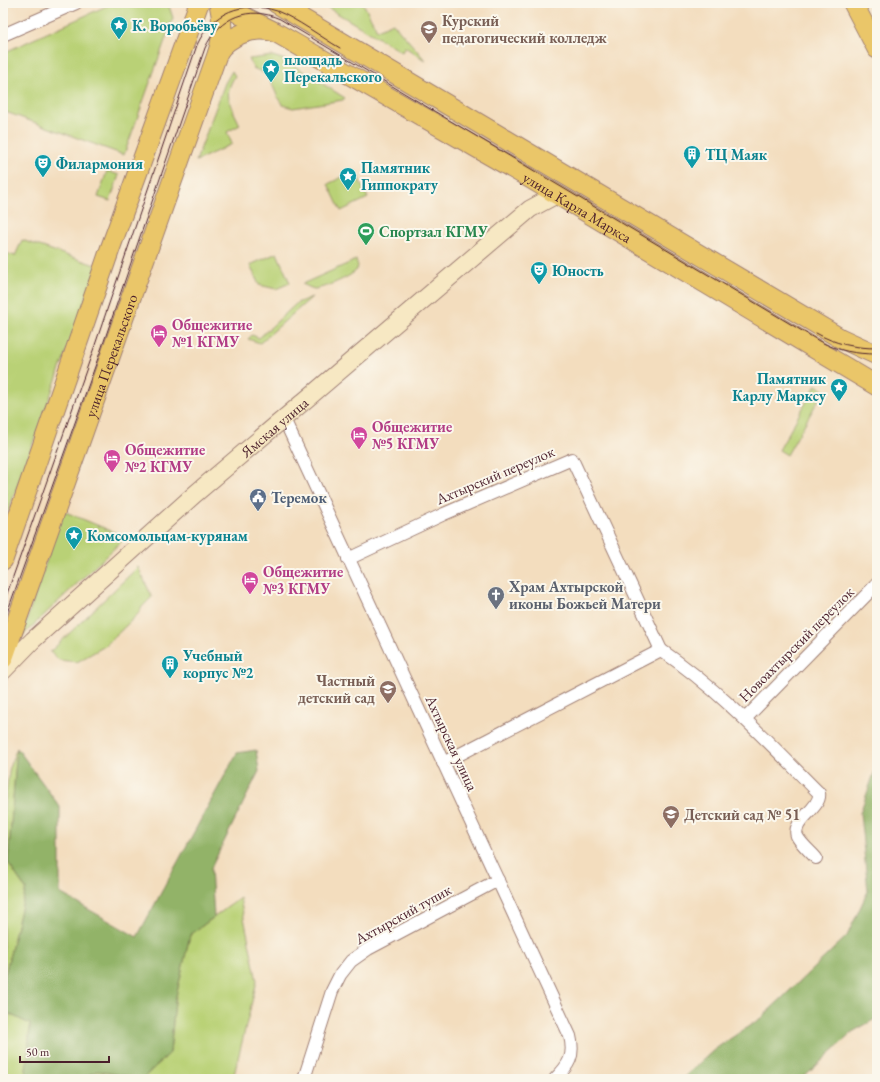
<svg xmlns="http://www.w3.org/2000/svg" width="880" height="1082" font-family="'EB Garamond',serif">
  <rect width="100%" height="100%" fill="#fbf7ec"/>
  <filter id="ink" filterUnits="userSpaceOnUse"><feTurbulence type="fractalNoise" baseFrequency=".025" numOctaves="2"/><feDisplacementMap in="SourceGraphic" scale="8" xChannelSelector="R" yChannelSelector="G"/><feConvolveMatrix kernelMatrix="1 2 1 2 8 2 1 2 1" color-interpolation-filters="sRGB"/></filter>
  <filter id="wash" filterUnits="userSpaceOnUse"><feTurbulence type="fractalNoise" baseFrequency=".012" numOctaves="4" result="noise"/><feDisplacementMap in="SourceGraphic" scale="16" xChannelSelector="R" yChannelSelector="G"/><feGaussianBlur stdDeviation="0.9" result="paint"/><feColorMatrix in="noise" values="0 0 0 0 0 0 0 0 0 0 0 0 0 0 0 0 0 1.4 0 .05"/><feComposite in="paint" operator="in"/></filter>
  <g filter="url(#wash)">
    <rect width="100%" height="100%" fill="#f3ddbe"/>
    <g fill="#b9d176" stroke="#827850">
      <polygon points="113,3 168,3 173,18 124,155 3,111 3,53"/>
      <polygon points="320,3 363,3 377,30 393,23 426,61 405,47 402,52"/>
      <polygon points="273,56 285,60 345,98 343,100 293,108 283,105 279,100 268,75 253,68 249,59"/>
      <path d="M 232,71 L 235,76 C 222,96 231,105 240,125 L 227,132 L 232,144 L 196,161 L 225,83 Z"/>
      <polygon points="107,171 119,175 110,201 98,197"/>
      <polygon points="355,171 368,198 341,211 328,184"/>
      <polygon points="22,240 95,265 96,270 3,526 3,252 15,256"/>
      <polygon points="277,253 290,283 276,289 259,285 250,265"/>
      <path d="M 356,260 C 357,263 359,266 357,269 C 354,276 322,289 314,289 C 310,288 305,285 302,284 Z"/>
      <polygon points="312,297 260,343 248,339 252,335 259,338 297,303"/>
      <polygon points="816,385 824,390 787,455 779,450"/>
      <polygon points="63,511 126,537 21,637"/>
      <polygon points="138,567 152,597 141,608 138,614 105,646 77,662 59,660 50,652"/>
      <polygon points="17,748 8,863 26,889 3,983 3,815 10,765"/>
      <polygon points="240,898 257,981 233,1079 142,1079 170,1053 175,1001 190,935"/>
      <polygon points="3,1011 30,1024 28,1054 25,1079 3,1079"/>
      <polygon points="97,1071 142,1079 79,1079"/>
    </g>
    <g fill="#92b367" stroke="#6e6949">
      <polygon points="17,748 60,807 60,893 137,937 237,753 256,750 259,771 211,868 214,917 190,935 175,1001 170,1053 142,1079 97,1071 79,1079 25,1079 28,1054 30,1024 3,1011 3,983 26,889 8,863"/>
      <polygon points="877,765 877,1018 854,1031 802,1079 682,1079 715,1049 761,1018 847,936 868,891 860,813"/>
    </g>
  </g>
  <g filter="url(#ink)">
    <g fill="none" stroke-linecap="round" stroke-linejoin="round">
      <defs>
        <g id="street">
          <polyline points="3,35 76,3"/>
          <path d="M 284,419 L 570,1036 C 575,1056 569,1065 555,1079"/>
          <polyline points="348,559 444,514 572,459 661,650"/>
          <polyline points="745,719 877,584"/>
          <path d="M 443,763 L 661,650 C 720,690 769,743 819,793 C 822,808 791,821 797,836 C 800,843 811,852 816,858"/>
          <polyline points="304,1079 332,991 340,975 351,961 368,949 498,880"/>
        </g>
        <g id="secondary">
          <path id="s1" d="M 3,671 L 33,640 L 195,494 L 530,209 L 556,195"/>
        </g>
        <g id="primary">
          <path id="s2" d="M 223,3 L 241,15 L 275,32 L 531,179 L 877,386"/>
          <polyline points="276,3 840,338 877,355"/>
          <polyline points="853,3 877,49"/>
          <path d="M 218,52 C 229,36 251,27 271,31"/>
          <polyline points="3,560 110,249 199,3"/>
          <path id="s3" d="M 3,659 L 218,52 C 223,36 223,20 219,3"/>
        </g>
      </defs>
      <use href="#street" stroke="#9e7e74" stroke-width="14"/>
      <use href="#secondary" stroke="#9e7e74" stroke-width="19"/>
      <use href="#primary" stroke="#9e7e74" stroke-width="21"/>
      <use href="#street" stroke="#fff" stroke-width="12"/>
      <use href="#secondary" stroke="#f7e8c3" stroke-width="17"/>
      <use href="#primary" stroke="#eac669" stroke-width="19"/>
      <g stroke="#4a1f2b" stroke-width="1">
        <path d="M 816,333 C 835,344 855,348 877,348"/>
        <path d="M 3,605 L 95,345 L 197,45 C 212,12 242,0 277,11 C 297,19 321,37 340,48"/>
        <path d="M 3,624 L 102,347 L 205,48 C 219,17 249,5 280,19 L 819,341 C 838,351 856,354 877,354"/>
      </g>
    </g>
  </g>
  <defs>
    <symbol id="sight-pin" viewBox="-11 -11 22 30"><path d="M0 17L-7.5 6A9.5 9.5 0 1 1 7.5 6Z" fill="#0f9aa8" stroke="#fbf7ec"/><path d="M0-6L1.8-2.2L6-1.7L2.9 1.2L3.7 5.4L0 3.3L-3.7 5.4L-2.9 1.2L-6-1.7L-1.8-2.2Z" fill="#fff"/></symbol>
    <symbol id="university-pin" viewBox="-11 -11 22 30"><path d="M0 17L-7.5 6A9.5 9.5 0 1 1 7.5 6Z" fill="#8d6e63" stroke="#fbf7ec"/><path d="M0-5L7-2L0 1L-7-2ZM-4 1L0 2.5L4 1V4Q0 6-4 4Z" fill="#fff"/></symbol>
    <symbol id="building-pin" viewBox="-11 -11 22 30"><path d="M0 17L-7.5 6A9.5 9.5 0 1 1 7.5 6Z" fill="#0f9aa8" stroke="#fbf7ec"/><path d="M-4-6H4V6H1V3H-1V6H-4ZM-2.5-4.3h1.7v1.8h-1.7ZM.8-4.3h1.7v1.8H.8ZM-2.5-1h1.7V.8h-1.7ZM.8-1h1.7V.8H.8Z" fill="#fff"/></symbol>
    <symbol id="theatre-pin" viewBox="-11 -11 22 30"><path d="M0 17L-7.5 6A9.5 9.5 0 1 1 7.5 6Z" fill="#0f9aa8" stroke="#fbf7ec"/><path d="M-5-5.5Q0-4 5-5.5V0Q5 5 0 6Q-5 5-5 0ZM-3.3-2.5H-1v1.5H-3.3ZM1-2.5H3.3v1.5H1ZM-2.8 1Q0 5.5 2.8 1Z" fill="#fff"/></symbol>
    <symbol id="stadium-pin" viewBox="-11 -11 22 30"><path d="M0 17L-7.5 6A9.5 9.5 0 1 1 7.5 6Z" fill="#2e9e5b" stroke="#fbf7ec"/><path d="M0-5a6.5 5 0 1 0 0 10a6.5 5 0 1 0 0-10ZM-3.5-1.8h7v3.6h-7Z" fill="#fff"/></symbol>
    <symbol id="hotel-pin" viewBox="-11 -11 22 30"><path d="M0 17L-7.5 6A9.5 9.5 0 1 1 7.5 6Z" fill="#d1479c" stroke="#fbf7ec"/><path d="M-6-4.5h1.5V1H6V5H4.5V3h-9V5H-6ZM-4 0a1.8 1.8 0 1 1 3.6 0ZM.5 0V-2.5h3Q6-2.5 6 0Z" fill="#fff"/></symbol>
    <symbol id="civic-pin" viewBox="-11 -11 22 30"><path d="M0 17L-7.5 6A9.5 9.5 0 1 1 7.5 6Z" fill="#5c6f8a" stroke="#fbf7ec"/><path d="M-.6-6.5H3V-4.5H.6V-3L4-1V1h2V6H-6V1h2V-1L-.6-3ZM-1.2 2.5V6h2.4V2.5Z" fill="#fff"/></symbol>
    <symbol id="church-pin" viewBox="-11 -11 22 30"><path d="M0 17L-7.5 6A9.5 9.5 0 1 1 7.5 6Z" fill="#6b7280" stroke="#fbf7ec"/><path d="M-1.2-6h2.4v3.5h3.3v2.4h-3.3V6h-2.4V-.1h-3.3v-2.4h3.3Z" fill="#fff"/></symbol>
    <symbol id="school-pin" viewBox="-11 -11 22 30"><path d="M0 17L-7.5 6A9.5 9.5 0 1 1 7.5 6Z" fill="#8d6e63" stroke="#fbf7ec"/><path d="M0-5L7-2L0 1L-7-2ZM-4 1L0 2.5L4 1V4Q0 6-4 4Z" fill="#fff"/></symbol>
  </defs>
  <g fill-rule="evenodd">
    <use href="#sight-pin" x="109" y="15" width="20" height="27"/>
    <use href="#university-pin" x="419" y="19" width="20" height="27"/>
    <use href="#sight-pin" x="261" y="58" width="20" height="27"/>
    <use href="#building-pin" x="682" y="144" width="20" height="27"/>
    <use href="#theatre-pin" x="33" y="153" width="20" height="27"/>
    <use href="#sight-pin" x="338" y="166" width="20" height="27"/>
    <use href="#stadium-pin" x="356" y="221" width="20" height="27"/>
    <use href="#theatre-pin" x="529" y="260" width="20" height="27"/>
    <use href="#hotel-pin" x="149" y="323" width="20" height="27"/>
    <use href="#sight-pin" x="829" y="377" width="20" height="27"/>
    <use href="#hotel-pin" x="349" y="425" width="20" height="27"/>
    <use href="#hotel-pin" x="102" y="448" width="20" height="27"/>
    <use href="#civic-pin" x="248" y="487" width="20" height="27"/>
    <use href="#sight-pin" x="64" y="525" width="20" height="27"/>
    <use href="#hotel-pin" x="240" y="570" width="20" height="27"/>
    <use href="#church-pin" x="486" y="585" width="20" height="27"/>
    <use href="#building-pin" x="160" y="654" width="20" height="27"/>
    <use href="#school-pin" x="378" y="679" width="20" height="27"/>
    <use href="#school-pin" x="661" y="804" width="20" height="27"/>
  </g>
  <g text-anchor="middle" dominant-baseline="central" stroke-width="4" stroke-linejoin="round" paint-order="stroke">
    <g font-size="15" font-weight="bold" fill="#785e54" stroke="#fbf7ec" text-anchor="start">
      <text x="442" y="20">Курский<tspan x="442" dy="17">педагогический колледж</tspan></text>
      <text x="375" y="680" text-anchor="end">Частный<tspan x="375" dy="17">детский сад</tspan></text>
      <text x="684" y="814">Детский сад № 51</text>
    </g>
    <g font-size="15" font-weight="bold" fill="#0d838f" stroke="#fbf7ec" text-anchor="start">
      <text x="132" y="25">К. Воробьёву</text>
      <text x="284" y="59">площадь<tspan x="284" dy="17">Перекальского</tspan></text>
      <text x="705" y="154">ТЦ Маяк</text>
      <text x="56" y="163">Филармония</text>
      <text x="361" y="167">Памятник<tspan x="361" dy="17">Гиппократу</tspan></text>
      <text x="552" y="270">Юность</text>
      <text x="826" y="378" text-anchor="end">Памятник<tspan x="826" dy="17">Карлу Марксу</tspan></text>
      <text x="87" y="535">Комсомольцам-курянам</text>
      <text x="183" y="655">Учебный<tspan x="183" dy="17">корпус №2</tspan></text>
    </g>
    <g font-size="15" fill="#4a1f2b" stroke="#fbf7ec">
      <text stroke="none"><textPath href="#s2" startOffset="409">улица Карла Маркса</textPath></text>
      <text stroke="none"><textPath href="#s3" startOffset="322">улица Перекальского</textPath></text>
      <text stroke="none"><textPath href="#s1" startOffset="365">Ямская улица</textPath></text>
      <text transform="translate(495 475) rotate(-23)">Ахтырский переулок</text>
      <text transform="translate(796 644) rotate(-45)">Новоахтырский переулок</text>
      <text transform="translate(452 743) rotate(65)">Ахтырская улица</text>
      <text transform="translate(403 914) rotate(-29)">Ахтырский тупик</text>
    </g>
    <g font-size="15" font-weight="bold" fill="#27864d" stroke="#fbf7ec" text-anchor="start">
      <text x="379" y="231">Спортзал КГМУ</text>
    </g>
    <g font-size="15" font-weight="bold" fill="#b23c85" stroke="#fbf7ec" text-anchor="start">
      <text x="172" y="324">Общежитие<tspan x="172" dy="17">№1 КГМУ</tspan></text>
      <text x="372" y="426">Общежитие<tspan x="372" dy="17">№5 КГМУ</tspan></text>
      <text x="125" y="449">Общежитие<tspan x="125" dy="17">№2 КГМУ</tspan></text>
      <text x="263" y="571">Общежитие<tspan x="263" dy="17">№3 КГМУ</tspan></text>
    </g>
    <g font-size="15" font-weight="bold" fill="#4e5e75" stroke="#fbf7ec" text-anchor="start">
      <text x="271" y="497">Теремок</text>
    </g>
    <g font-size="15" font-weight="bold" fill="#5b616d" stroke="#fbf7ec" text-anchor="start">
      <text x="509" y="586">Храм Ахтырской<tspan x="509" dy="17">иконы Божьей Матери</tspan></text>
    </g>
  </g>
  <rect width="880" height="1082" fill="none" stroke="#fbf7ec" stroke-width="16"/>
  <path d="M20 1056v6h89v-6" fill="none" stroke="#4a1f2b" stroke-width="2"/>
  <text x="26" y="1056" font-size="12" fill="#4a1f2b" stroke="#fbf7ec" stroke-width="3" paint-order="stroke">50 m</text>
</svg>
